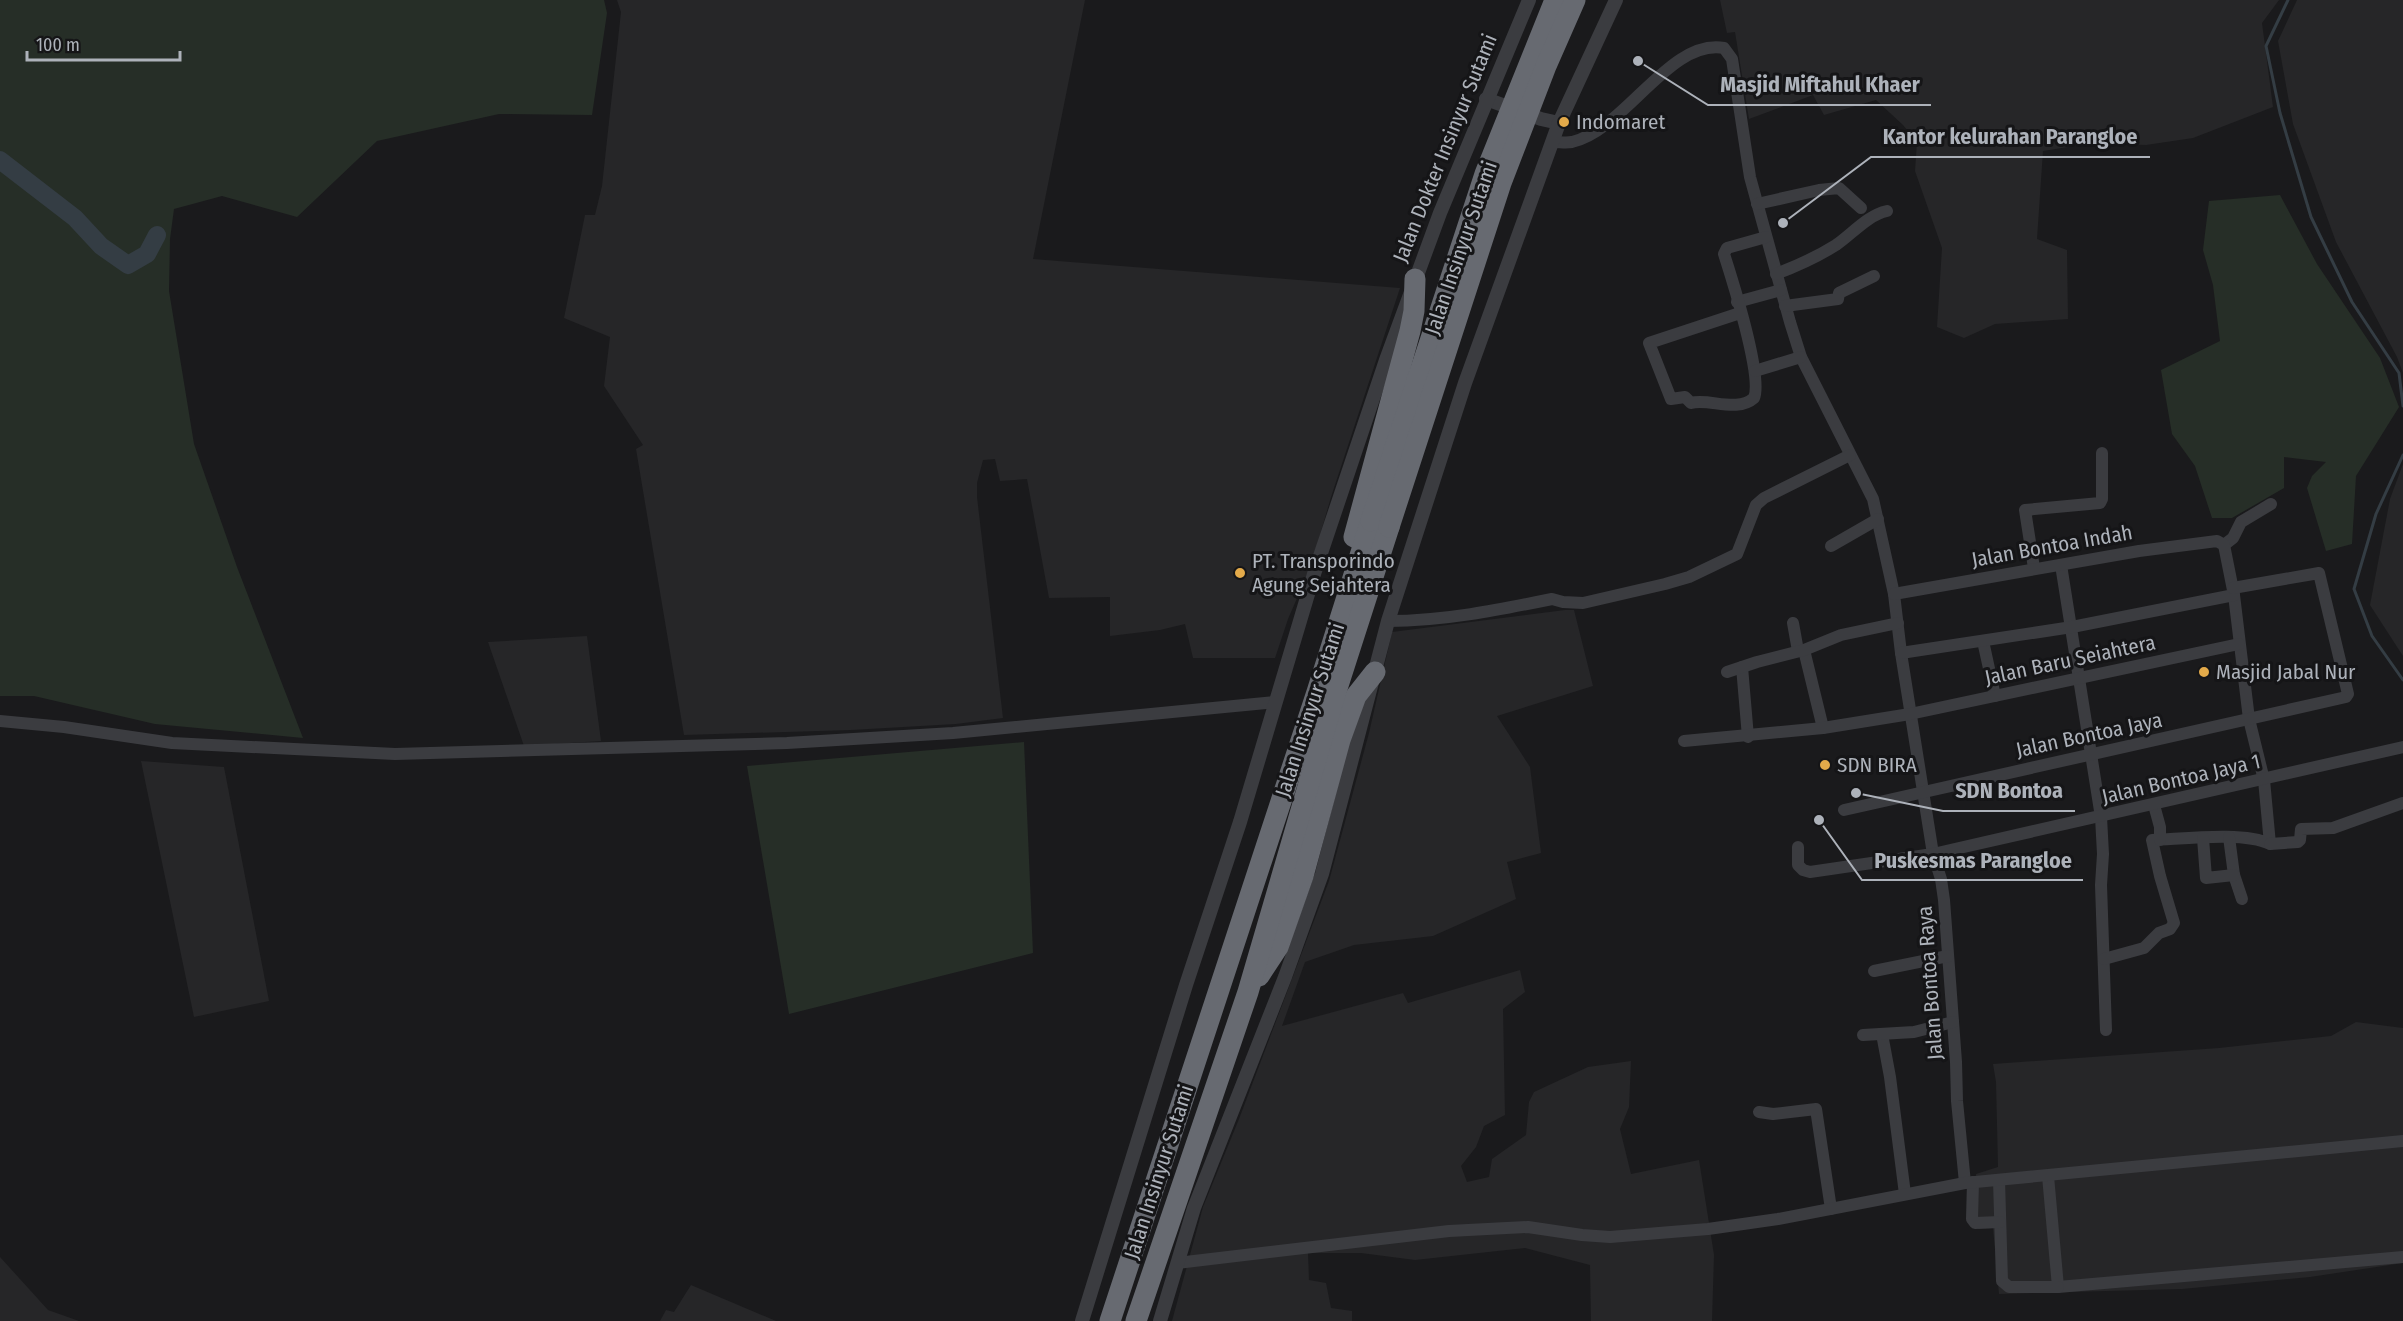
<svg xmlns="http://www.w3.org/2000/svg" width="2403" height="1321" font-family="'Fira Sans Condensed',sans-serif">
  <rect width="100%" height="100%" fill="#1a1a1c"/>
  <g fill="#262628">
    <polygon points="617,0 1085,0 1033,259 1400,288 1331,497 1311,566 1288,619 1275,658 1193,658 1185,624 1160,630 1110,636 1110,597 1049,598 1027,479 1000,481 995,459 983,460 977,483 977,497 1003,718 956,724 851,730 684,735 636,449 643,445 604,386 610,337 564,318 585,215 595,215 602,186 621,12"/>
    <polygon points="1720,0 2279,0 2262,23 2273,107 2193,138 2146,145 2093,143 2043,151 2037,239 2067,250 2068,319 1995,324 1964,338 1937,327 1942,248 1915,171 1917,142 1903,125 1876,100 1824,115 1813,95 1749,119 1735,32 1727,33"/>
    <polygon points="2297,0 2403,0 2403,373 2397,357 2336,242 2293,124 2278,41"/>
    <polygon points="2403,464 2403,656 2370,605 2390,499"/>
    <polygon points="1565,610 1574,610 1593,686 1497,716 1530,767 1541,853 1507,862 1516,899 1433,936 1354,945 1305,962 1282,1026 1403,993 1408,1003 1520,970 1525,992 1503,1009 1505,1115 1484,1126 1476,1147 1461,1166 1467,1182 1489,1177 1492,1159 1526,1135 1529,1102 1534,1092 1588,1067 1631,1061 1629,1107 1620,1129 1631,1174 1699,1160 1714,1255 1712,1321 1591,1321 1590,1265 1525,1248 1415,1260 1361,1253 1308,1253 1309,1280 1326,1283 1331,1308 1352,1311 1352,1321 1172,1321 1203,1207 1239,1119 1329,881 1369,733 1392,632"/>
    <polygon points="587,636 601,741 524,746 488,642"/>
    <polygon points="141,761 224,767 269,1001 194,1017"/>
    <polygon points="2356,1022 2403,1028 2403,1263 2310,1277 2182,1289 1999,1294 1993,1228 1978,1229 1976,1174 1998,1167 1996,1082 1993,1064 2219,1048 2331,1036"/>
    <polygon points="0,1257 48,1310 79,1321 0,1321"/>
    <polygon points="691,1285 776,1321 660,1321 666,1310 674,1312"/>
  </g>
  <g fill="#262e27">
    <polygon points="0,0 604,0 607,13 592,115 499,114 377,141 297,217 222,196 174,209 170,239 169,291 194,444 237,567 303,738 155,724 34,696 0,696"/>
    <polygon points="2280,195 2317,264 2380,358 2399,407 2356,476 2352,544 2326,551 2307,488 2312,476 2326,462 2284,457 2284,488 2232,518 2212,518 2195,466 2172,434 2161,370 2220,341 2213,285 2203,250 2209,201"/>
    <polygon points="1024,742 1033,953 789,1014 747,766"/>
  </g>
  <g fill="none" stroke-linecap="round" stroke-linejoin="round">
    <g stroke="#343d44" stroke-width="3">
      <polyline points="2288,0 2266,46 2280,113 2311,217 2352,302 2399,373 2403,406"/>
      <polyline points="2403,455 2376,514 2354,589 2372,636 2403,680"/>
    </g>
    <polyline stroke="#343d44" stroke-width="18" points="0,160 75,218 101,246 128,265 147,254 157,235"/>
    <g stroke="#3b3c40" stroke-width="12">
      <path d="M 1554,142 C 1560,142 1566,143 1572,142 C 1625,130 1670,38 1724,48 L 1732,59 L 1750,177 L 1790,322 L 1801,357 L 1873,499 L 1894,594 L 1901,653 L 1933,854 L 1941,879 L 1944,900 L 1956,1062 L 1957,1101 L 1965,1183"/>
      <polyline points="1757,204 1819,190 1839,188 1861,208"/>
      <path d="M 1776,274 C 1797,266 1817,257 1836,245 C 1852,234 1868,215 1887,211"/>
      <polyline points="1737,302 1781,290"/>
      <polyline points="1785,306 1838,299 1839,293 1874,276"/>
      <path d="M 1740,313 L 1649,343 L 1671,399 L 1685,397 L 1691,403 C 1709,398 1737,413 1754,398 C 1763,377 1732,279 1724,254 L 1727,248 L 1766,237"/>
      <polyline points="1755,371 1801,357"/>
      <polyline points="2224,545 2233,538 2241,522 2271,504"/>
      <polyline points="1831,546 1878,519"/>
      <polyline points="2061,565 2101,817 2103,854 2101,885 2106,1030"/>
      <polyline points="2034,568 2025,510 2100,503 2102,499 2102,453"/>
      <path d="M 1894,594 L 2139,551 L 2217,541 L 2224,545 L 2234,595 L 2249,719 L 2264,780 L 2270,844 C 2244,831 2182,839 2152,840 L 2160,876 L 2174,923 L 2170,929 L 2159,933 L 2144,948 L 2104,959"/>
      <path d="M 1388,621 C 1444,621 1498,610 1552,599 L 1563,602 L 1583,603 L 1665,584 L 1689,577 L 1737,554 L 1756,505 L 1764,498 L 1850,455"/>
      <polyline points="1793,623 1798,651"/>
      <polyline points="1983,641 1995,696"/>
      <polyline points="1804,650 1823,728"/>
      <polyline points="1901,653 2072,627 2234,595"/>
      <polyline points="1742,667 1748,737"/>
      <polyline points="1727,672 1757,662 1804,650 1841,635 1898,623"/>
      <polyline points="0,721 64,727 172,743 395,754 787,743 953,733 1276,702"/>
      <polyline points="1684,741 1823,728 1910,714 2239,644"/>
      <polyline points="2154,805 2160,827 2160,840"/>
      <polyline points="1844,810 2346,697 2348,694 2319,573 2233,588"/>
      <polyline points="2229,837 2234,875 2242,899"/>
      <polyline points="2203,838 2206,878 2234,875"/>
      <polyline points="2270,844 2298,842 2300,840 2301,829 2333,828 2403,803"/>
      <polyline points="1798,847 1798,865 1803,870 1810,872 1933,854 2403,747"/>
      <polyline points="1874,971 1948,956"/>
      <polyline points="1882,1034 1890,1077 1905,1194"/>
      <polyline points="1863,1035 1914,1032 1953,1022"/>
      <polyline points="1759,1112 1773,1114 1816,1109 1831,1209"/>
      <polyline points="2048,1176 2058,1287 2403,1257"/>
      <polyline points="1999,1180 2002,1281 2009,1287 2058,1287"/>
      <polyline points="1973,1182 1972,1219 1975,1223 2000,1222"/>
      <polyline points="1177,1263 1449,1231 1528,1227 1582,1235 1610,1237 1708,1229 1778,1219 1965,1183 2403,1141"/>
    </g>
    <g stroke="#3b3c40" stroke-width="14">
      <polyline points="1486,99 1541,119 1559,123"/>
      <polyline points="1082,1321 1186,985 1240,822 1314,574 1386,360 1440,213 1529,0"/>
      <polyline points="1160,1321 1194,1208 1285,977 1322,874 1388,621 1465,383 1559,123 1616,0"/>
    </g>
    <g stroke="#676a71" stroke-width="21">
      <polyline points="1354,537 1410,331 1414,311 1415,279"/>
      <polyline points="1259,976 1278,947 1303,876 1340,740 1356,696 1375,672"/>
      <polyline points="1110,1321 1317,692 1371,521"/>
      <polyline points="1136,1321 1248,992 1333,701 1389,527"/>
    </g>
    <g stroke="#676a71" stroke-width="21">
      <polyline points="1371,521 1485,174 1555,0"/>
      <polyline points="1389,527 1501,183 1546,66 1575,0"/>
    </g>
  </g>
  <g fill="#e3aa4a" stroke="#151517" stroke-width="2">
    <circle cx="1564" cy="122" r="6"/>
    <circle cx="1240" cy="573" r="6"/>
    <circle cx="2204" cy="672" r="6"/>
    <circle cx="1825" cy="765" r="6"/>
  </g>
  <g text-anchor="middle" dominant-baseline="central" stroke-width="6" stroke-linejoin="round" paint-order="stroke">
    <g font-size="21" fill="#adb2ba" stroke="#151517" text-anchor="start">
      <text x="1576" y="122">Indomaret</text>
      <text x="1252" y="561">PT. Transporindo<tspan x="1252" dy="24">Agung Sejahtera</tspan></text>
      <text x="2216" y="672">Masjid Jabal Nur</text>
      <text x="1837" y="765">SDN BIRA</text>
    </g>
    <g font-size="21" fill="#adb2ba" stroke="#151517">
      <text transform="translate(1445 148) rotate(-68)">Jalan Dokter Insinyur Sutami</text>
      <text transform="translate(1461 248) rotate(-71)">Jalan Insinyur Sutami</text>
      <text transform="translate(2052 546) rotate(-10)">Jalan Bontoa Indah</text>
      <text transform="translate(2070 660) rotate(-12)">Jalan Baru Seiahtera</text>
      <text transform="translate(1310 710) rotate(-72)">Jalan Insinyur Sutami</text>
      <text transform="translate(2089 735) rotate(-12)">Jalan Bontoa Jaya</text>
      <text transform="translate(2181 779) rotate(-13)">Jalan Bontoa Jaya 1</text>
      <text transform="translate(1930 983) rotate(-94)">Jalan Bontoa Raya</text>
      <text transform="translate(1159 1172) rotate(-72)">Jalan Insinyur Sutami</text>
    </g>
  </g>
  <path fill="none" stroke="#adb2ba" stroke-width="2" d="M1638 61L1708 105H1931M1783 223L1871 157H2150M1856 793L1943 811H2075M1819 820L1862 880H2083"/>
  <g fill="#adb2ba" stroke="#151517" stroke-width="2">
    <circle cx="1638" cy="61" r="6"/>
    <circle cx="1783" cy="223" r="6"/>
    <circle cx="1856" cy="793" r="6"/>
    <circle cx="1819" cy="820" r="6"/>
  </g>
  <g font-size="22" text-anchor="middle" font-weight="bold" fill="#adb2ba" stroke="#151517" stroke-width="6" stroke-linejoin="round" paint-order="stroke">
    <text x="1820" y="92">Masjid Miftahul Khaer</text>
    <text x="2010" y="144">Kantor kelurahan Parangloe</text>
    <text x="2009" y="798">SDN Bontoa</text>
    <text x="1973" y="868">Puskesmas Parangloe</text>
  </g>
  <path d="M27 51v9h153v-9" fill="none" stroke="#adb2ba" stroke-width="3"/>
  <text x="36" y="51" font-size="18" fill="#adb2ba" stroke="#151517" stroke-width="4.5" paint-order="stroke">100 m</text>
</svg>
